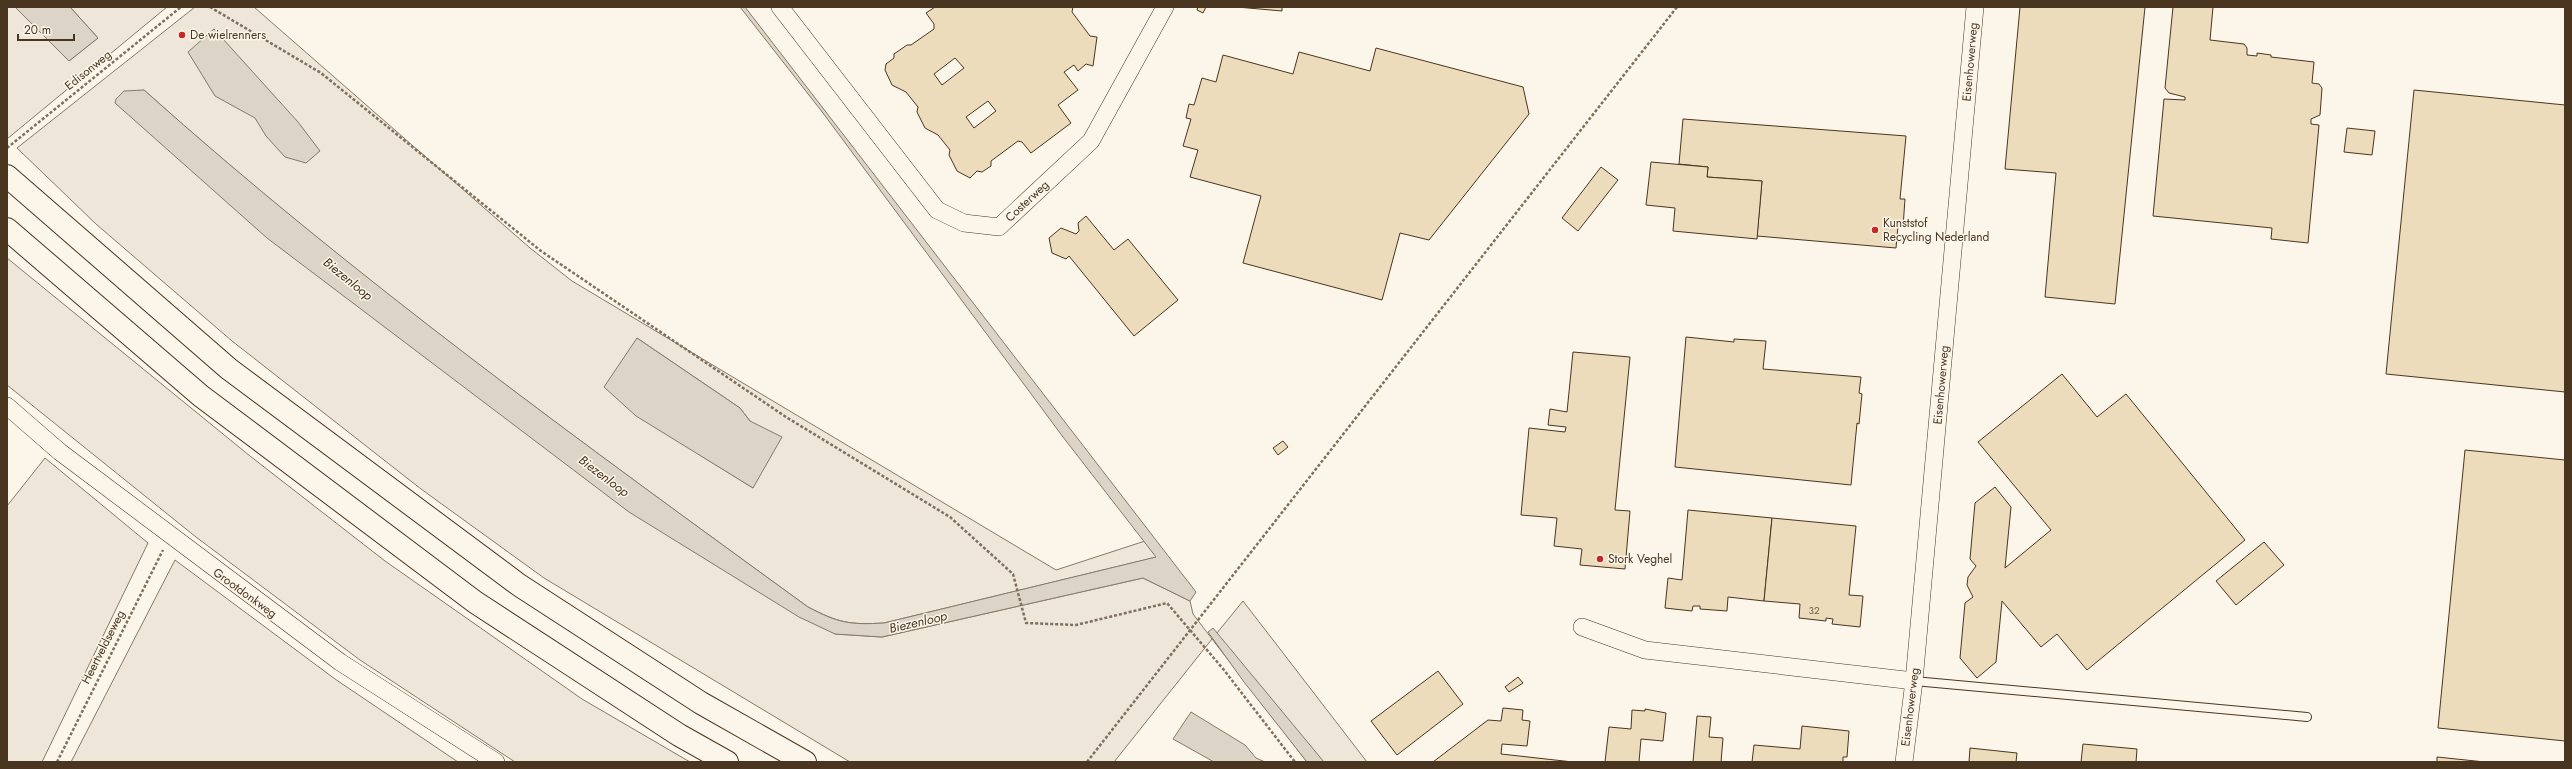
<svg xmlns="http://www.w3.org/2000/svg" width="2572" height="769" font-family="Jost,sans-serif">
  <rect width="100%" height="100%" fill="#fbf6e9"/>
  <g fill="#ede6d9" stroke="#887966" fill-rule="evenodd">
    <polygon points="7,7 15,7 69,61 98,38 70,7 167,7 7,139"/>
    <path d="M 195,7 L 254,7 L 530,248 L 572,281 L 1056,570 L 1145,541 L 1157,557 L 884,623 C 850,625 839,623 808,607 C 581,442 353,278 144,90 L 119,96 L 116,99 L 835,634 L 882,637 L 1143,578 L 1190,601 L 1193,614 L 1212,639 L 1243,601 L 1367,762 L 1307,762 L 1212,639 L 1114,762 L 850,762 L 544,578 L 421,489 L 232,341 L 96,224 L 17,148 ZM 637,338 L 740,408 L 750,421 L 753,488 L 700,455 Z"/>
    <polygon points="7,258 250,456 385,561 582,699 690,762 515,762 360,660 196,537 7,385"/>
    <polygon points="45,458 148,543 42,762 7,762 7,506"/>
    <polygon points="175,560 335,679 458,762 71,762"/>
  </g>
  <g fill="#dcd4c6" stroke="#887966">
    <polygon points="15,7 70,7 98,38 69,61"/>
    <path d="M 740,7 L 745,7 L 1196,592 L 1190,601 L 1143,578 L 882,637 L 835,634 L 799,617 L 629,512 L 267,238 L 115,103 L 116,99 L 124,91 L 144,90 C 353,277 581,442 808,607 C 838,623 850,625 884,623 L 1156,557 L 1063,437 L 823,113 Z"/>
    <polygon points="214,29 298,122 320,151 306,163 285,157 266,136 255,118 215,96 188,52"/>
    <polygon points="637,338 740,408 750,421 782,437 753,488 636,416 604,387"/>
    <polygon points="1213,628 1324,762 1307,762 1244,682 1208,632"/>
    <polygon points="1191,712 1245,745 1256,758 1265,762 1214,762 1173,739"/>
  </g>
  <g fill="#ecdcbc" stroke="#4a3520" fill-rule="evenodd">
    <path d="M 935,7 L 1073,7 L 1072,12 L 1090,36 L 1097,37 L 1093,66 L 1086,64 L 1078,71 L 1074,65 L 1064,72 L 1078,90 L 1058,105 L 1071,123 L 1031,153 L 1022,142 L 1018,141 L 991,161 L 991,166 L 982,172 L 977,171 L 970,178 L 957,171 L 949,155 L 950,150 L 938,135 L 925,128 L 917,112 L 918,107 L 906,92 L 892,85 L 885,70 L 886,64 L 894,58 L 894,54 L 907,45 L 911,45 L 934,29 L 934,24 L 926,13 ZM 955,58 L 964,68 L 942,85 L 934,74 ZM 988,101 L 996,111 L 974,128 L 966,117 Z"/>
    <polygon points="1198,7 1206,7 1203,13 1197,10"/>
    <polygon points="1237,7 1282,7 1282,11"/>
    <polygon points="2020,7 2145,7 2115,304 2045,297 2056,173 2005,169"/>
    <polygon points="2173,7 2213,7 2210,40 2244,44 2247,48 2247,55 2257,56 2257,53 2271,55 2271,57 2314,62 2312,83 2319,84 2322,88 2320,115 2311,119 2311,124 2319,125 2308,243 2271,239 2272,228 2153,216 2164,99 2185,100 2185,97 2169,93 2165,88"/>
    <polygon points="1376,48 1523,87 1529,114 1429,240 1400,233 1382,300 1243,263 1261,196 1190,177 1198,150 1183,146 1191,119 1186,118 1189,104 1194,105 1202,78 1216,82 1223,55 1293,74 1299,52 1370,71"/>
    <polygon points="2414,90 2565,105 2565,392 2386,374"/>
    <polygon points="1683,119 1906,136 1900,199 1905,199 1903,227 1898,226 1896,248 1757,236 1762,181 1707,177 1708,167 1679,164"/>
    <polygon points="2347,128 2375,131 2372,155 2344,152"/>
    <polygon points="1651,162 1708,167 1707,177 1762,181 1757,239 1673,231 1675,208 1646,205"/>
    <polygon points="1601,167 1618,180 1578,231 1562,218"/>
    <polygon points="1086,216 1114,250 1128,239 1178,300 1134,336 1069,256 1066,259 1052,253 1049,238 1061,228 1076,234 1079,231 1078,223"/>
    <polygon points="1686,337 1734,342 1734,339 1766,341 1763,369 1861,377 1859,393 1862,394 1859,424 1857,423 1851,485 1675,467"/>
    <polygon points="1573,352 1630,357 1615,510 1630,511 1625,569 1580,565 1582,549 1554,546 1557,518 1521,515 1529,428 1565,432 1566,427 1548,425 1550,409 1567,412"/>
    <polygon points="2062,374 2097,417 2126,394 2245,540 2087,670 2057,634 2041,647 2002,601 1996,662 1977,678 1960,658 1965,603 1973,597 1967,585 1968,577 1976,566 1970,559 1975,503 1995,487 2011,507 2005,568 2051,530 1978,442"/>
    <polygon points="1283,441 1288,447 1278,455 1273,448"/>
    <polygon points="2465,450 2565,460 2565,741 2438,728"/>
    <polygon points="1688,510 1772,518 1764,601 1728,597 1727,611 1700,609 1700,606 1693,606 1692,611 1665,608 1668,578 1682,580"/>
    <polygon points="1772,518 1856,526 1849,595 1863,596 1860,627 1832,624 1833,619 1826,618 1826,621 1799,618 1800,604 1764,601"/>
    <polygon points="2264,542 2284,565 2236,605 2216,581"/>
    <polygon points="1438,671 1463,704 1397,755 1371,721"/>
    <polygon points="1518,677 1523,683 1509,692 1505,687"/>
    <polygon points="1503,708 1523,710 1522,720 1530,721 1527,746 1502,744 1501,754 1573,762 1433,762 1488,720 1501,721"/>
    <polygon points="1645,709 1666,713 1663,741 1641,739 1639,762 1605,762 1609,727 1631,729 1632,710 1645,711"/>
    <polygon points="1697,716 1711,717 1709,737 1723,738 1721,762 1693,762"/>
    <polygon points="1802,726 1849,731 1847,757 1843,757 1843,762 1752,762 1754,745 1800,749"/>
    <polygon points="2083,744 2137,749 2136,762 2081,762"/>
    <polygon points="1970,748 2017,753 2016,762 1969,762"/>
    <polygon points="2437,757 2485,762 2437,762"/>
  </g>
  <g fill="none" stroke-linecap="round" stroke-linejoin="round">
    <defs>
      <polyline id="service" points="1914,681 2307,717"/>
      <g id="minor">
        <polyline points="780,7 937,210 964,223 999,227 1091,141 1165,7"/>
        <polyline points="7,406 60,452 340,662 496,762"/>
        <polyline points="1582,627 1645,650 1914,681"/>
        <polyline points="1904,762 1914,681 1975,7"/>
      </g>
      <g id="motorway">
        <polyline points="7,176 229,369 519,585 701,703 805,762"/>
        <polyline points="7,229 201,396 475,602 679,735 727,762"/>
      </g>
    </defs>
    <use href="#service" stroke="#4a3520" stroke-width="10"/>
    <use href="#minor" stroke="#4a3520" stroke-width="18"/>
    <use href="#motorway" stroke="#4a3520" stroke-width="24"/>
    <g stroke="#7f6f5c" stroke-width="2.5" stroke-dasharray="3 2" stroke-linecap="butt">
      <polyline points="210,7 321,73 541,251 786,417 950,517 1013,574 1026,623 1076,625 1167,603 1224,670 1295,762"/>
      <polyline points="7,148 181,7"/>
      <polyline points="57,762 163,550"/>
      <polyline points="1087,762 1677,7"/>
    </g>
    <use href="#service" stroke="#fbf6e9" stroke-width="8"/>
    <use href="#minor" stroke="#fbf6e9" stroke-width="17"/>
    <use href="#motorway" stroke="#fbf6e9" stroke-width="22"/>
  </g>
  <g fill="#c62828" stroke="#fbf6e9" stroke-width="1.5">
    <circle cx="182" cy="35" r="4"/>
    <circle cx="1875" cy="230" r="4"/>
    <circle cx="1600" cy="559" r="4"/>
  </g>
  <g text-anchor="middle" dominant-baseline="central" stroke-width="3" stroke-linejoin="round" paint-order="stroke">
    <g font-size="10" fill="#725f47">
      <text x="1814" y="610">32</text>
    </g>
    <g font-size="12" fill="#4a3520" stroke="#fbf6e9" text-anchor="start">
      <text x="190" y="35">De wielrenners</text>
      <text x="1883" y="223">Kunststof<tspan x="1883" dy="14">Recycling Nederland</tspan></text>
      <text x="1608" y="559">Stork Veghel</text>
    </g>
    <g font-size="12" fill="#4a3520" stroke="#fbf6e9">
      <text transform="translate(1970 62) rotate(-85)">Eisenhowerweg</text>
      <text transform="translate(88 70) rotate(-39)">Edisonweg</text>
      <text transform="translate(1027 201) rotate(-43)">Costerweg</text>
      <text transform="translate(1941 385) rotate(-85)">Eisenhowerweg</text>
      <text transform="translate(245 593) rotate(36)">Grootdonkweg</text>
      <text transform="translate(103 647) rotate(-63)">Heertveldseweg</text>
      <text transform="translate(1910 707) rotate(-83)">Eisenhowerweg</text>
    </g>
    <g font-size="13" font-style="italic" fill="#4a3520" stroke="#fbf6e9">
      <text transform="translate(348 279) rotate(39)">Biezenloop</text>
      <text transform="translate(604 476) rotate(37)">Biezenloop</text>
      <text transform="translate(918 622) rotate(-13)">Biezenloop</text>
    </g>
  </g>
  <rect width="2572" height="769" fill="none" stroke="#4a3520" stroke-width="16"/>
  <path d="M18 34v6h56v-6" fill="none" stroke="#4a3520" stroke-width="2"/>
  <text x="24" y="34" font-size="12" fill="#4a3520" stroke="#fbf6e9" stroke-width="3" paint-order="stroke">20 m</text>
</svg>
